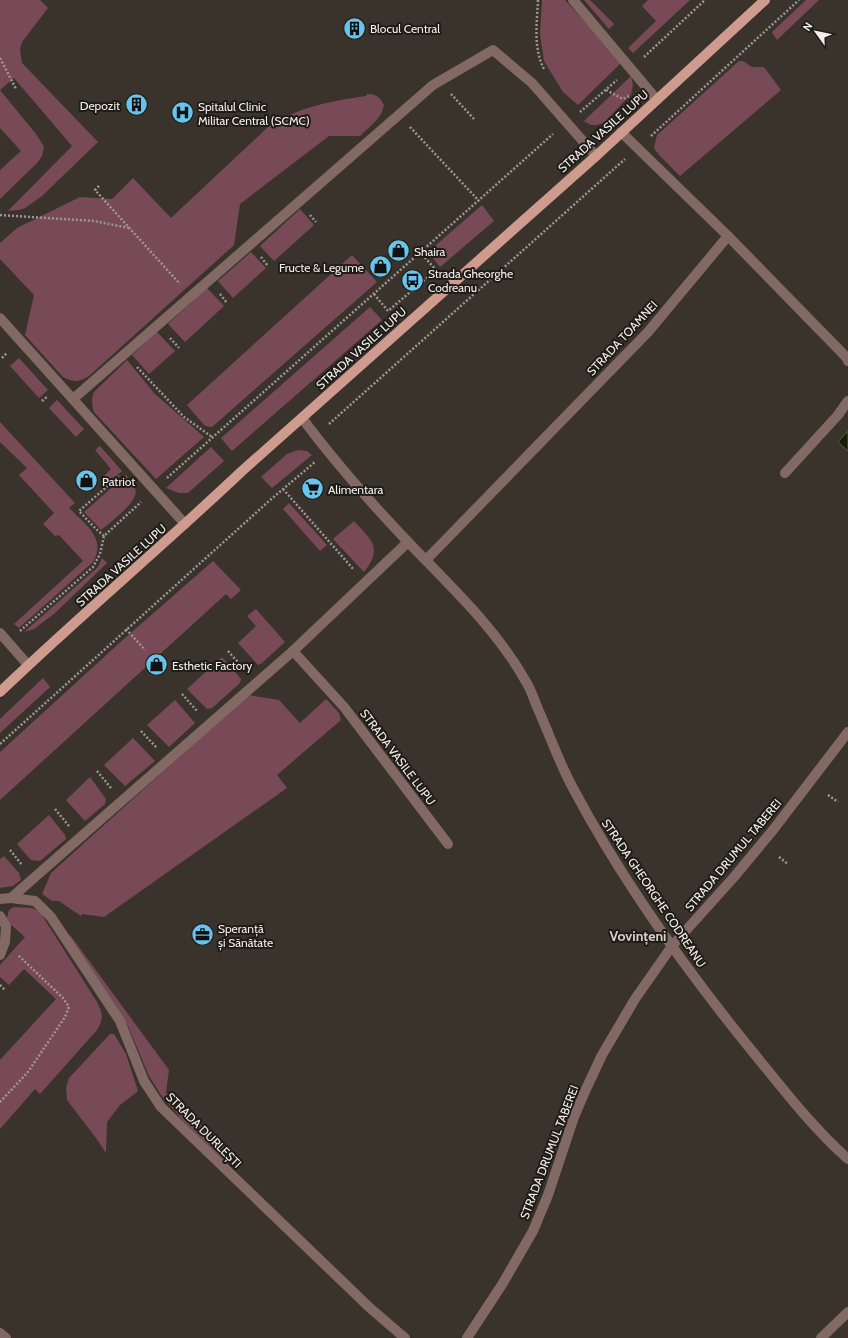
<svg xmlns="http://www.w3.org/2000/svg" width="848" height="1338" font-family="Cabin,sans-serif">
  <rect width="100%" height="100%" fill="#3a332c"/>
  <g fill="#784a57">
    <polygon points="0,0 40,0 48,8 22,42 20,50 22,63 98,142 42,196 25,208 19,210 8,211 72,146 14,78 0,90 36,134 44,147 42,156 37,163 0,199 0,170 21,151 0,128"/>
    <polygon points="542,0 565,0 622,62 578,105 563,92 544,61 540,34"/>
    <polygon points="584,0 590,0 614,24 609,29"/>
    <polygon points="648,0 690,0 633,53 628,48 656,21 642,6"/>
    <polygon points="806,0 819,0 777,40 772,32"/>
    <polygon points="739,61 743,61 752,67 764,67 781,90 680,176 659,155 654,148 657,135"/>
    <polygon points="631,76 633,85 631,94 604,123 597,125 591,125 584,121"/>
    <path d="M 367,94 C 376,94 380,97 384,105 C 382,118 369,127 360,136 L 329,136 L 240,204 L 234,245 L 89,376 C 78,382 75,383 63,377 L 25,335 L 34,295 L 0,259 L 0,243 L 17,228 L 80,197 L 112,199 L 133,178 L 171,218 L 268,127 C 298,107 331,101 366,96 Z"/>
    <polygon points="482,205 494,221 440,267 428,252"/>
    <polygon points="300,209 314,225 274,261 260,246"/>
    <polygon points="251,252 266,268 233,298 218,281"/>
    <polygon points="352,255 377,282 212,427 205,426 187,405"/>
    <polygon points="207,288 224,306 185,342 168,324"/>
    <polygon points="370,307 382,320 232,451 221,438"/>
    <polygon points="157,332 175,351 149,374 132,355"/>
    <polygon points="19,358 48,390 39,398 10,366"/>
    <path d="M 127,360 L 154,393 L 204,437 L 156,479 L 94,412 C 92,405 91,399 94,392 Z"/>
    <polygon points="57,400 84,429 76,437 49,408"/>
    <path d="M 0,422 L 75,503 L 69,508 C 85,524 107,538 93,562 L 19,628 L 14,624 L 83,561 L 59,535 L 55,536 L 43,524 L 54,513 L 19,475 L 27,468 L 0,442 Z"/>
    <polygon points="100,446 122,471 108,483 103,477 111,469 95,450"/>
    <polygon points="211,447 224,461 188,493 179,493 166,488"/>
    <polygon points="298,450 307,451 312,455 272,488 261,477 287,454"/>
    <path d="M 126,475 C 129,479 133,483 135,488 C 141,501 110,522 101,530 L 84,512 Z"/>
    <polygon points="289,503 327,545 320,551 283,509"/>
    <path d="M 354,521 C 371,540 384,547 364,572 L 333,539 Z"/>
    <polygon points="102,558 107,563 55,613 34,629 24,632 98,567"/>
    <polygon points="213,561 241,590 231,599 226,594 0,800 0,752 125,638"/>
    <polygon points="256,609 285,642 262,663 258,665 238,643 256,626 247,616"/>
    <polygon points="222,657 241,679 240,683 212,708 207,709 187,689"/>
    <polygon points="43,678 50,687 0,733 0,719"/>
    <polygon points="248,695 279,700 300,723 326,699 339,713 341,720 277,775 287,788 104,917 82,914 81,916 59,901 52,901 42,894 51,873"/>
    <polygon points="175,700 195,723 169,747 147,725"/>
    <polygon points="133,738 155,761 125,786 104,765"/>
    <polygon points="90,777 106,799 105,804 85,821 66,800"/>
    <polygon points="49,815 65,835 66,839 40,861 31,860 17,844"/>
    <polygon points="4,856 19,873 21,880 13,886 0,888 0,859"/>
    <path d="M 14,907 L 32,908 L 40,912 L 97,1002 C 103,1014 104,1018 97,1030 L 40,1094 L 35,1089 L 0,1129 L 0,1060 L 56,999 L 24,969 L 9,985 L 0,977 L 0,965 L 25,937 L 10,924 L 7,918 L 9,910 Z"/>
    <polygon points="70,935 169,1070 166,1093 234,1155 226,1162 223,1160 184,1122 161,1095 149,1076 128,1026 67,937"/>
    <polygon points="110,1034 114,1034 126,1054 138,1091 120,1105 107,1122 106,1153 96,1138 67,1100 66,1088 69,1078"/>
  </g>
  <polygon fill="#112100" stroke="#555f46" points="848,431 848,451 838,442"/>
  <g fill="none" stroke-linecap="round" stroke-linejoin="round">
    <g stroke="#9d9791" stroke-width="2.5" stroke-dasharray="2 2" stroke-linecap="butt">
      <path d="M 538,0 C 537,23 533,48 544,69"/>
      <polyline points="644,57 705,0"/>
      <polyline points="0,58 16,89"/>
      <polyline points="606,90 623,99 631,95"/>
      <polyline points="451,94 474,119"/>
      <polyline points="580,112 617,80"/>
      <polyline points="410,127 479,201"/>
      <polyline points="651,136 799,0"/>
      <polyline points="99,186 95,190 180,284"/>
      <polyline points="0,215 94,221 129,228"/>
      <polyline points="310,215 316,222"/>
      <polyline points="261,257 268,266"/>
      <polyline points="220,294 227,303"/>
      <polyline points="374,294 388,311 436,270 421,253"/>
      <polyline points="170,338 179,348"/>
      <polyline points="2,358 7,353"/>
      <polyline points="137,367 184,417 212,437"/>
      <polyline points="42,401 48,396"/>
      <polyline points="329,424 625,159"/>
      <polyline points="167,478 553,134"/>
      <polyline points="283,489 354,570"/>
      <polyline points="104,536 95,528 79,511 119,476"/>
      <polyline points="126,629 145,650"/>
      <polyline points="20,631 93,567 100,554 104,536 141,502"/>
      <polyline points="228,651 245,670"/>
      <polyline points="182,694 197,711"/>
      <polyline points="141,731 157,748"/>
      <polyline points="0,744 269,501 315,462"/>
      <polyline points="97,771 111,788"/>
      <polyline points="828,795 838,802"/>
      <polyline points="55,809 69,826"/>
      <polyline points="10,850 22,865"/>
      <polyline points="779,857 788,864"/>
      <polyline points="0,985 5,990"/>
      <polyline points="0,1102 28,1072 65,1017 69,1007 63,998 18,955"/>
    </g>
    <g stroke="#826963" stroke-width="10">
      <polyline points="573,0 657,100"/>
      <polyline points="728,236 847,358 848,361"/>
      <polyline points="0,318 185,524"/>
      <polyline points="73,399 433,85 493,50 532,83 596,156"/>
      <path d="M 302,418 C 334,461 371,503 408,542 C 449,585 495,627 525,680 C 531,689 534,700 538,709 C 550,736 560,765 574,790 C 623,882 687,971 752,1051 C 783,1089 812,1127 848,1159"/>
      <polyline points="785,473 838,415 848,401"/>
      <polyline points="426,560 648,332 728,236 621,132"/>
      <polyline points="0,633 28,665"/>
      <polyline points="293,651 344,707 448,844"/>
      <polyline points="11,898 35,901 51,917 120,1021 144,1081 161,1107 370,1308 405,1338"/>
      <polyline points="0,899 11,898 293,651 408,542"/>
      <polyline points="0,916 6,926 5,942 0,955"/>
      <polyline points="0,1333 6,1338"/>
      <polyline points="467,1338 503,1283 533,1231 548,1195 574,1117 586,1089 602,1055 635,999 672,946 734,877 773,830 848,732"/>
      <polyline points="821,1338 848,1312"/>
    </g>
    <path stroke="#cf9b8f" stroke-width="10" d="M 0,692 C 79,616 163,546 242,471 L 596,156 L 765,0"/>
  </g>
  <defs>
    <symbol id="building-disc" viewBox="-11 -11 22 22"><circle r="9.5" fill="#65c5ee" stroke="#1f1c18"/><path d="M-4-6H4V6H1V3H-1V6H-4ZM-2.5-4.3h1.7v1.8h-1.7ZM.8-4.3h1.7v1.8H.8ZM-2.5-1h1.7V.8h-1.7ZM.8-1h1.7V.8H.8Z" fill="#111"/></symbol>
    <symbol id="hospital-disc" viewBox="-11 -11 22 22"><circle r="9.5" fill="#65c5ee" stroke="#1f1c18"/><path d="M-5-5h3v3.5h4V-5h3V5h-3V1.5h-4V5h-3Z" fill="#111"/></symbol>
    <symbol id="shop-disc" viewBox="-11 -11 22 22"><circle r="9.5" fill="#65c5ee" stroke="#1f1c18"/><path d="M-5-2.5h2.3a2.7 3.5 0 0 1 5.4 0H5L5.5 6h-11ZM-1.5-2.5h3a1.5 2.3 0 0 0-3 0Z" fill="#111"/></symbol>
    <symbol id="bus-disc" viewBox="-11 -11 22 22"><circle r="9.5" fill="#65c5ee" stroke="#1f1c18"/><path d="M-5-6H5V4H4V6H2V4H-2V6H-4V4H-5ZM-3.5-4V0h7V-4ZM-3.5 1.2v1.5H-2V1.2ZM2 1.2v1.5H3.5V1.2Z" fill="#111"/></symbol>
    <symbol id="supermarket-disc" viewBox="-11 -11 22 22"><circle r="9.5" fill="#65c5ee" stroke="#1f1c18"/><path d="M-6-5.5h2.5l.6 2H6L4.5 2H-2.5L-4.4-4H-6ZM-1.5 3.2a1.3 1.3 0 1 0 .1 0ZM3 3.2a1.3 1.3 0 1 0 .1 0Z" fill="#111"/></symbol>
    <symbol id="office-disc" viewBox="-11 -11 22 22"><circle r="9.5" fill="#65c5ee" stroke="#1f1c18"/><path d="M-6-3h4V-5.5h4V-3h4V5H-6ZM-1-4.5V-3h2v-1.5ZM-6 0V1H6V0Z" fill="#111"/></symbol>
  </defs>
  <g fill-rule="evenodd">
    <use href="#building-disc" x="342" y="16" width="25" height="25"/>
    <use href="#building-disc" x="124" y="92" width="25" height="25"/>
    <use href="#hospital-disc" x="170" y="100" width="25" height="25"/>
    <use href="#shop-disc" x="386" y="238" width="25" height="25"/>
    <use href="#shop-disc" x="368" y="254" width="25" height="25"/>
    <use href="#bus-disc" x="400" y="268" width="25" height="25"/>
    <use href="#shop-disc" x="74" y="468" width="25" height="25"/>
    <use href="#supermarket-disc" x="300" y="476" width="25" height="25"/>
    <use href="#shop-disc" x="144" y="652" width="25" height="25"/>
    <use href="#office-disc" x="190" y="922" width="25" height="25"/>
  </g>
  <g text-anchor="middle" dominant-baseline="central" stroke-width="4" stroke-linejoin="round" paint-order="stroke">
    <g font-size="12" fill="#f3efea" stroke="#1f1c18" text-anchor="start">
      <text x="370" y="28">Blocul Central</text>
      <text x="120" y="105" text-anchor="end">Depozit</text>
      <text x="198" y="106">Spitalul Clinic<tspan x="198" dy="14">Militar Central (SCMC)</tspan></text>
      <text x="414" y="251">Shaira</text>
      <text x="364" y="267" text-anchor="end">Fructe &amp; Legume</text>
      <text x="428" y="273">Strada Gheorghe<tspan x="428" dy="14">Codreanu</tspan></text>
      <text x="102" y="481">Patriot</text>
      <text x="328" y="489">Alimentara</text>
      <text x="172" y="665">Esthetic Factory</text>
      <text x="218" y="928">Speranță<tspan x="218" dy="14">și Sănătate</tspan></text>
    </g>
    <g font-size="12" fill="#f3efea" stroke="#1f1c18">
      <text transform="translate(603 131) rotate(-42)">STRADA VASILE LUPU</text>
      <text transform="translate(622 338) rotate(-47)">STRADA TOAMNEI</text>
      <text transform="translate(361 348) rotate(-42)">STRADA VASILE LUPU</text>
      <text transform="translate(121 565) rotate(-42)">STRADA VASILE LUPU</text>
      <text transform="translate(398 757) rotate(53)">STRADA VASILE LUPU</text>
      <text transform="translate(733 855) rotate(-50)">STRADA DRUMUL TABEREI</text>
      <text transform="translate(654 893) rotate(56)">STRADA GHEORGHE CODREANU</text>
      <text transform="translate(204 1130) rotate(45)">STRADA DURLEȘTI</text>
      <text transform="translate(549 1152) rotate(-69)">STRADA DRUMUL TABEREI</text>
    </g>
    <g font-size="14" font-weight="bold" fill="#d8cfc6" stroke="#1f1c18">
      <text x="638" y="936">Vovințeni</text>
    </g>
  </g>
  <g transform="translate(816 32) rotate(303)" stroke="#1f1c18" stroke-width="3" paint-order="stroke">
  <path d="M0-3L7 15L0 10L-7 15Z" fill="#f3efea"/>
  <text y="-6" font-size="11" font-weight="bold" text-anchor="middle" fill="#f3efea">N</text>
  </g>
</svg>
